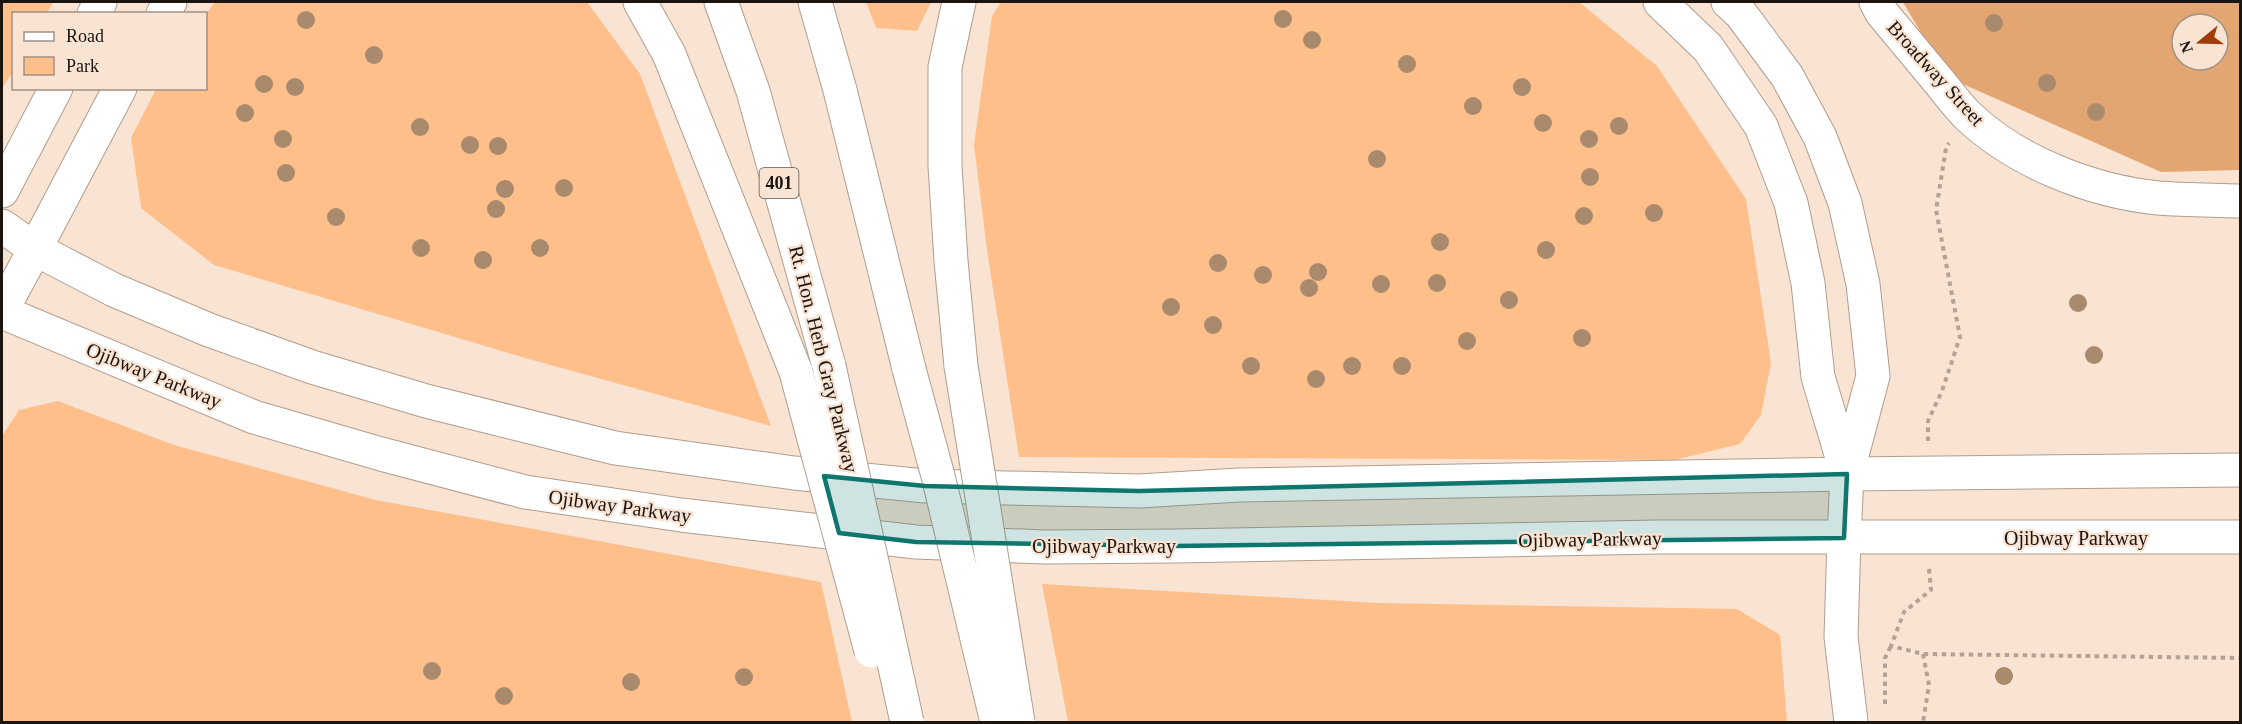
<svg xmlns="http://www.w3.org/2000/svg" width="2242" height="724" font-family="'Times New Roman',serif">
  <rect width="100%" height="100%" fill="#f9e3d2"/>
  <g fill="#ffbf8b">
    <polygon points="2,2 53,2 47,13 14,14 13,72 2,88"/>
    <polygon points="215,2 587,2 640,74 771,426 518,356 214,265 141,208 131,138 156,89 206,88 206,14"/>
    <polygon points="866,2 931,2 917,31 876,28"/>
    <polygon points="1001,2 1579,2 1657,66 1746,199 1771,363 1761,415 1740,444 1674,460 1019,457 987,250 974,145 992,16"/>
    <polygon points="58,401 174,445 376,500 821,582 852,722 2,722 2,436 19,410"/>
    <polygon points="1042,584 1379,603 1737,609 1780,635 1787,722 1068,722"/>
  </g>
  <path fill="#e3a572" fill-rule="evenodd" d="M 1903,2 L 2240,2 L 2240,170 L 2161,172 L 1947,77 ZM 2182,24 L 2218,24 L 2218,60 L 2182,60 Z"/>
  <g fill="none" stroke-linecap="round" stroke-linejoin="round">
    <defs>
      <g id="street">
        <path d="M 1876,2 L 1882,13 C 1902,37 1921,60 1941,84 C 1949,94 1958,106 1967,115 C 2016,162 2091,191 2158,198 C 2185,200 2213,200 2240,201"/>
        <polyline points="1844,538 1841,637 1851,722"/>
      </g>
      <g id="secondary">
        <polyline points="2,226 35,249 114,290 209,330 312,367 426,401 615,448 794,473 925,486 1139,491 1239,485 1847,474 2240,470"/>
        <polyline points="2,310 35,249"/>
        <polyline points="2,312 254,417 381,454 525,492 681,515 916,542 1045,547 1176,546 1658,537 2240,537"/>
      </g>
      <g id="highway">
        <polyline points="640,2 669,54 796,372"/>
        <polyline points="721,2 753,91 829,366"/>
        <polyline points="815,2 840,90 909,369"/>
        <polyline points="959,2 945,67 945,166 951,261 961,366"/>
        <polyline points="1660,2 1708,48 1761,126 1791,203 1808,283 1818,377 1847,474"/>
        <polyline points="1728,2 1741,14 1787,76 1820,137 1845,203 1863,284 1873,376 1847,474 1844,538"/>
        <polyline points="94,14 100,2"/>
        <polyline points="163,14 170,2"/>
        <polyline points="2,191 56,88"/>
        <polyline points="35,249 120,88"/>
      </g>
    </defs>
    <use href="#street" stroke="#b29d8d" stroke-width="35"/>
    <use href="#secondary" stroke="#b29d8d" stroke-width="35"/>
    <use href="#highway" stroke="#b29d8d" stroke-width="35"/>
    <g stroke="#b3a295" stroke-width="4" stroke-dasharray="4.5 4.5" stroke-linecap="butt">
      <polyline points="1928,441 1928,421 1942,391 1960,337 1936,210 1946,148 1949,143"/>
      <polyline points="1929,569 1931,590 1904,612 1891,646 1923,654 2240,658"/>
      <polyline points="1923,654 1929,685 1923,722"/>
      <polyline points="1885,704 1885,658 1891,646"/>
    </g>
    <use href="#street" stroke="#fff" stroke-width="33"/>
    <use href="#secondary" stroke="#fff" stroke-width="33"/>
    <use href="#highway" stroke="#fff" stroke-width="33"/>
    <defs>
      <g id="highway-bridge">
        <polyline points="829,366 907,722"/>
        <polyline points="961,366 1018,722"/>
        <polyline points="909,369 938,476 997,722"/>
        <polyline points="796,372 871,651"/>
      </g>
    </defs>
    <use href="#highway-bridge" stroke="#b29d8d" stroke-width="35" stroke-linecap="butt"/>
    <use href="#highway-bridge" stroke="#fff" stroke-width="33"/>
  </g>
  <g fill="#aa8a6d">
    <circle cx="1283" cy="19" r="9"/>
    <circle cx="306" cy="20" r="9"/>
    <circle cx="1994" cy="23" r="9"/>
    <circle cx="1312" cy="40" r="9"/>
    <circle cx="374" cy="55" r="9"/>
    <circle cx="1407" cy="64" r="9"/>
    <circle cx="2047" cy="83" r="9"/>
    <circle cx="264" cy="84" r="9"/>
    <circle cx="295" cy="87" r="9"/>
    <circle cx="1522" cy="87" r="9"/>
    <circle cx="1473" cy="106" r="9"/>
    <circle cx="2096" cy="112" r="9"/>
    <circle cx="245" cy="113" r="9"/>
    <circle cx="1543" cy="123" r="9"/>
    <circle cx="1619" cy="126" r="9"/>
    <circle cx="420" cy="127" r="9"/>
    <circle cx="283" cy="139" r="9"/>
    <circle cx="1589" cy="139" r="9"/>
    <circle cx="470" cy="145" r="9"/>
    <circle cx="498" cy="146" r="9"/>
    <circle cx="1377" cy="159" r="9"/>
    <circle cx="286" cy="173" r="9"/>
    <circle cx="1590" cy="177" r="9"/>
    <circle cx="564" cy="188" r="9"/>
    <circle cx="505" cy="189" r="9"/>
    <circle cx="496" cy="209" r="9"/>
    <circle cx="1654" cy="213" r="9"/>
    <circle cx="1584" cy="216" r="9"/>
    <circle cx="336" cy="217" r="9"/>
    <circle cx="1440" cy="242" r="9"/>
    <circle cx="421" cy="248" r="9"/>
    <circle cx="540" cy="248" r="9"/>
    <circle cx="1546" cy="250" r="9"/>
    <circle cx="483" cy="260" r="9"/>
    <circle cx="1218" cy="263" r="9"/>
    <circle cx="1318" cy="272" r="9"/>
    <circle cx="1263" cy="275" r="9"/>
    <circle cx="1437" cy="283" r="9"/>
    <circle cx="1381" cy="284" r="9"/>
    <circle cx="1309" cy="288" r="9"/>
    <circle cx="1509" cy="300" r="9"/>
    <circle cx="2078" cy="303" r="9"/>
    <circle cx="1171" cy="307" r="9"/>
    <circle cx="1213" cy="325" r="9"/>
    <circle cx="1582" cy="338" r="9"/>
    <circle cx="1467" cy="341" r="9"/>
    <circle cx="2094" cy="355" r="9"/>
    <circle cx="1251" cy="366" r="9"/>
    <circle cx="1352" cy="366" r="9"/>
    <circle cx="1402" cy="366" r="9"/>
    <circle cx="1316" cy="379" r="9"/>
    <circle cx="432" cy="671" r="9"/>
    <circle cx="2004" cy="676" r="9"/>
    <circle cx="744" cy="677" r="9"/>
    <circle cx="631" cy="682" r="9"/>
    <circle cx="504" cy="696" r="9"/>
  </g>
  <path fill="#0f766e" fill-opacity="0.2" stroke="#0f766e" stroke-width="4.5" stroke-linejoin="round" d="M 1847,474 L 1844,538 L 1176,546 L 916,542 L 839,533 L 824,476 L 925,486 L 1139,491 Z"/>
  <g text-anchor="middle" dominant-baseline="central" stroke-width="4.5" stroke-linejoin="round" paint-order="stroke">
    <rect fill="#f9e3d2" stroke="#5e534a" stroke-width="1.5" x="759.5" y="168" width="39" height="30" rx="4.5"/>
    <g font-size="18" font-weight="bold" fill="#1c150f">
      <text x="779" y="183">401</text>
    </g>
    <g font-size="20" fill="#1c150f" stroke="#f9e3d2">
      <text transform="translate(1936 73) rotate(48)">Broadway Street</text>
      <text transform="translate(824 359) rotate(76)">Rt. Hon. Herb Gray Parkway</text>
      <text transform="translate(154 375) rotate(22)">Ojibway Parkway</text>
      <text transform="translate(620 506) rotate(8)">Ojibway Parkway</text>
      <text x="2076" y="538">Ojibway Parkway</text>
      <text transform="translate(1590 539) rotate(-1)">Ojibway Parkway</text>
      <text x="1104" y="546">Ojibway Parkway</text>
    </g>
  </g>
  <rect width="2242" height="724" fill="none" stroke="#1c150f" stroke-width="6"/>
  <rect x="12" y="12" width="195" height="78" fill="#f9e3d2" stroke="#a19184" stroke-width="1.5"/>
  <rect x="24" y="32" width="30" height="9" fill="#ffffff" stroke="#a19184" stroke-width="1.5"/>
  <text x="66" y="42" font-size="18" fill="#1c150f">Road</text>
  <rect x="24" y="57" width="30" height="18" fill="#ffbf8b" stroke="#a19184" stroke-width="1.5"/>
  <text x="66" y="72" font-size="18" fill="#1c150f">Park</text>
  <g transform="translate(2200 42) rotate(251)"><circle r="28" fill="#f9e3d2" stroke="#a19184" stroke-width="1.5"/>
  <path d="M0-4.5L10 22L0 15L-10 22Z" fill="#a03c07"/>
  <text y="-9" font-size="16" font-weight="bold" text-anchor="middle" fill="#1c150f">N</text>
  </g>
</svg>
